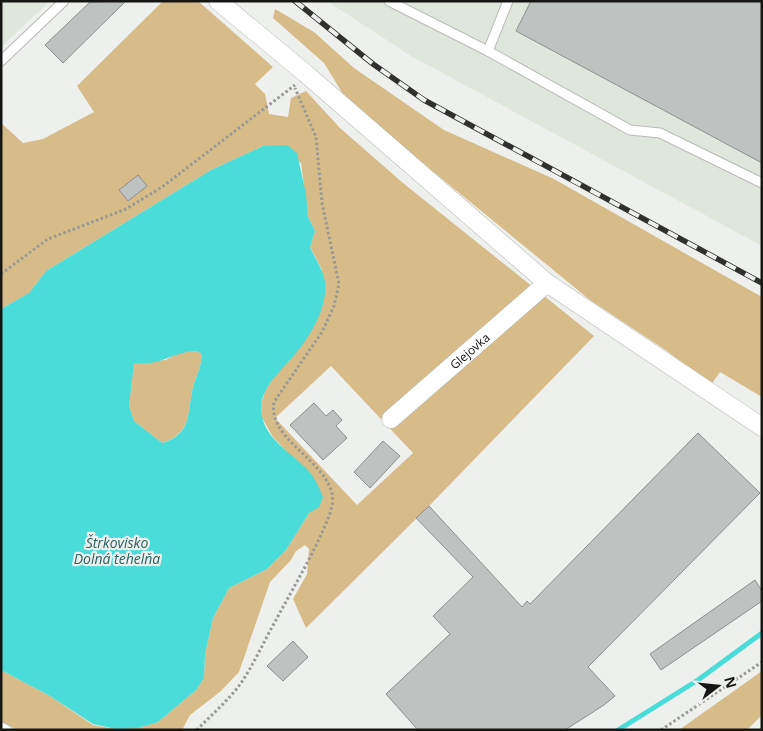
<svg xmlns="http://www.w3.org/2000/svg" width="763" height="731" font-family="'Open Sans',sans-serif">
  <rect width="100%" height="100%" fill="#eef0ed"/>
  <g fill="#dfe6dc">
    <polygon points="1,1 50,1 1,47"/>
    <polygon points="327,1 762,1 762,246 411,56"/>
  </g>
  <g fill="#d7bb88" fill-rule="evenodd">
    <path d="M 163,1 L 198,1 L 273,67 L 255,84 L 265,94 L 269,114 L 288,117 L 291,98 L 306,91 L 340,128 L 403,183 L 594,336 L 429,506 L 306,628 L 293,599 L 307,574 L 309,549 L 305,545 L 296,551 L 291,560 L 270,582 L 239,672 L 221,691 L 190,715 L 182,730 L 17,730 L 1,721 L 1,670 L 50,696 L 93,725 L 116,729 L 138,728 L 158,722 L 196,690 L 204,678 L 205,654 L 213,618 L 229,588 L 267,569 L 286,550 L 309,513 L 288,453 L 273,437 L 262,418 L 261,405 L 265,391 L 274,376 L 290,360 L 322,270 L 310,247 L 315,231 L 308,217 L 301,163 L 263,146 L 211,170 L 46,271 L 29,293 L 1,309 L 1,123 L 23,143 L 43,139 L 94,112 L 77,86 ZM 331,366 L 413,453 L 357,505 L 275,418 Z"/>
    <polygon points="275,9 314,32 354,68 444,130 554,179 762,297 762,397 720,372 711,385 667,351 590,300 348,102 324,63 273,18"/>
    <path d="M 195,351 L 201,353 C 203,365 196,376 193,387 C 187,412 193,433 162,443 L 134,421 L 129,406 L 134,362 L 166,360 L 179,352 Z"/>
    <polygon points="762,671 762,715 747,730 679,730"/>
  </g>
  <path fill="#4adcd8" fill-rule="evenodd" d="M 287,145 L 297,153 L 306,194 L 308,217 L 315,231 L 310,247 C 315,259 323,269 325,282 C 328,310 307,341 290,360 C 276,376 257,392 262,416 C 266,439 291,453 306,468 C 314,476 319,487 323,497 L 319,507 L 309,513 L 286,550 L 267,569 L 229,588 L 213,618 L 205,654 L 204,678 L 196,690 L 158,722 L 138,728 L 116,729 L 93,724 L 50,696 L 1,670 L 1,309 L 29,293 L 46,271 L 211,170 L 263,146 ZM 195,351 L 201,353 C 203,365 196,376 193,387 C 187,412 193,434 162,443 L 134,421 L 129,406 L 134,363 C 162,366 169,353 195,351 Z"/>
  <g fill="none" stroke-linecap="round" stroke-linejoin="round">
    <polyline stroke="#4adcd8" stroke-width="5" points="618,730 698,680 762,633"/>
  </g>
  <g fill="#bec2c0" stroke="#8d908f">
    <polygon points="126,1 63,63 45,45 90,2"/>
    <polygon points="531,1 762,1 762,163 516,31"/>
    <polygon points="138,175 147,186 128,201 119,190"/>
    <polygon points="314,403 326,416 333,410 342,420 336,426 347,438 323,460 290,425"/>
    <polygon points="698,433 760,493 588,667 615,696 604,705 565,730 418,730 386,694 450,634 433,616 473,577 416,518 429,506 522,607 527,601 530,604"/>
    <polygon points="383,441 400,456 370,488 354,472"/>
    <polygon points="755,580 762,591 762,601 661,670 650,654"/>
    <polygon points="293,641 308,657 283,681 267,666"/>
  </g>
  <g fill="none" stroke-linecap="round" stroke-linejoin="round">
    <defs>
      <g id="service">
        <polyline points="389,1 488,51 630,130 660,133 762,183"/>
        <polyline points="488,51 508,1"/>
        <polyline points="1,61 64,1"/>
        <polyline points="1,727 7,730"/>
      </g>
      <g id="minor">
        <polyline points="218,1 305,73 547,283 762,427"/>
        <path id="s1" d="M 391,419 L 547,283"/>
      </g>
    </defs>
    <use href="#service" stroke="#b9bbb8" stroke-width="11"/>
    <use href="#minor" stroke="#b9bbb8" stroke-width="19"/>
    <g stroke="#989997" stroke-width="3" stroke-dasharray="2.5 2.5" stroke-linecap="butt">
      <polyline points="1,274 48,239 126,209 162,187 295,85"/>
      <path d="M 197,730 C 211,715 229,700 241,683 C 254,664 264,641 276,620 C 294,586 315,552 329,516 C 332,508 334,498 331,490 C 319,456 268,438 274,402 L 322,332 L 334,306 L 339,284 L 322,203 L 316,137 L 295,88"/>
      <polyline points="661,730 762,662"/>
    </g>
    <use href="#service" stroke="#fff" stroke-width="9"/>
    <use href="#minor" stroke="#fff" stroke-width="18"/>
    <defs>
      <polyline id="rail" points="295,1 373,64 424,100 762,283"/>
    </defs>
    <use href="#rail" stroke="#30302f" stroke-width="5.5"/>
    <use href="#rail" stroke="#eef0ed" stroke-width="4" stroke-dasharray="11" stroke-linecap="butt"/>
  </g>
  <g text-anchor="middle" dominant-baseline="central" stroke-width="4.5" stroke-linejoin="round" paint-order="stroke">
    <g font-size="12" fill="#161615" stroke="#eef0ed">
      <text stroke="none"><textPath href="#s1" startOffset="104">Glejovka</textPath></text>
    </g>
    <g font-size="14" font-style="italic" fill="#276260" stroke="#eef0ed">
      <text x="117" y="542">Štrkovisko<tspan x="117" dy="16">Dolná tehelňa</tspan></text>
    </g>
  </g>
  <rect width="763" height="731" fill="none" stroke="#161615" stroke-width="5"/>
  <g transform="translate(718 686) rotate(74)" stroke="#eef0ed" stroke-width="4" paint-order="stroke">
  <path d="M0-4L9 19L0 12L-9 19Z" fill="#161615"/>
  <text y="-8" font-size="14" font-weight="bold" text-anchor="middle" fill="#161615">N</text>
  </g>
</svg>
